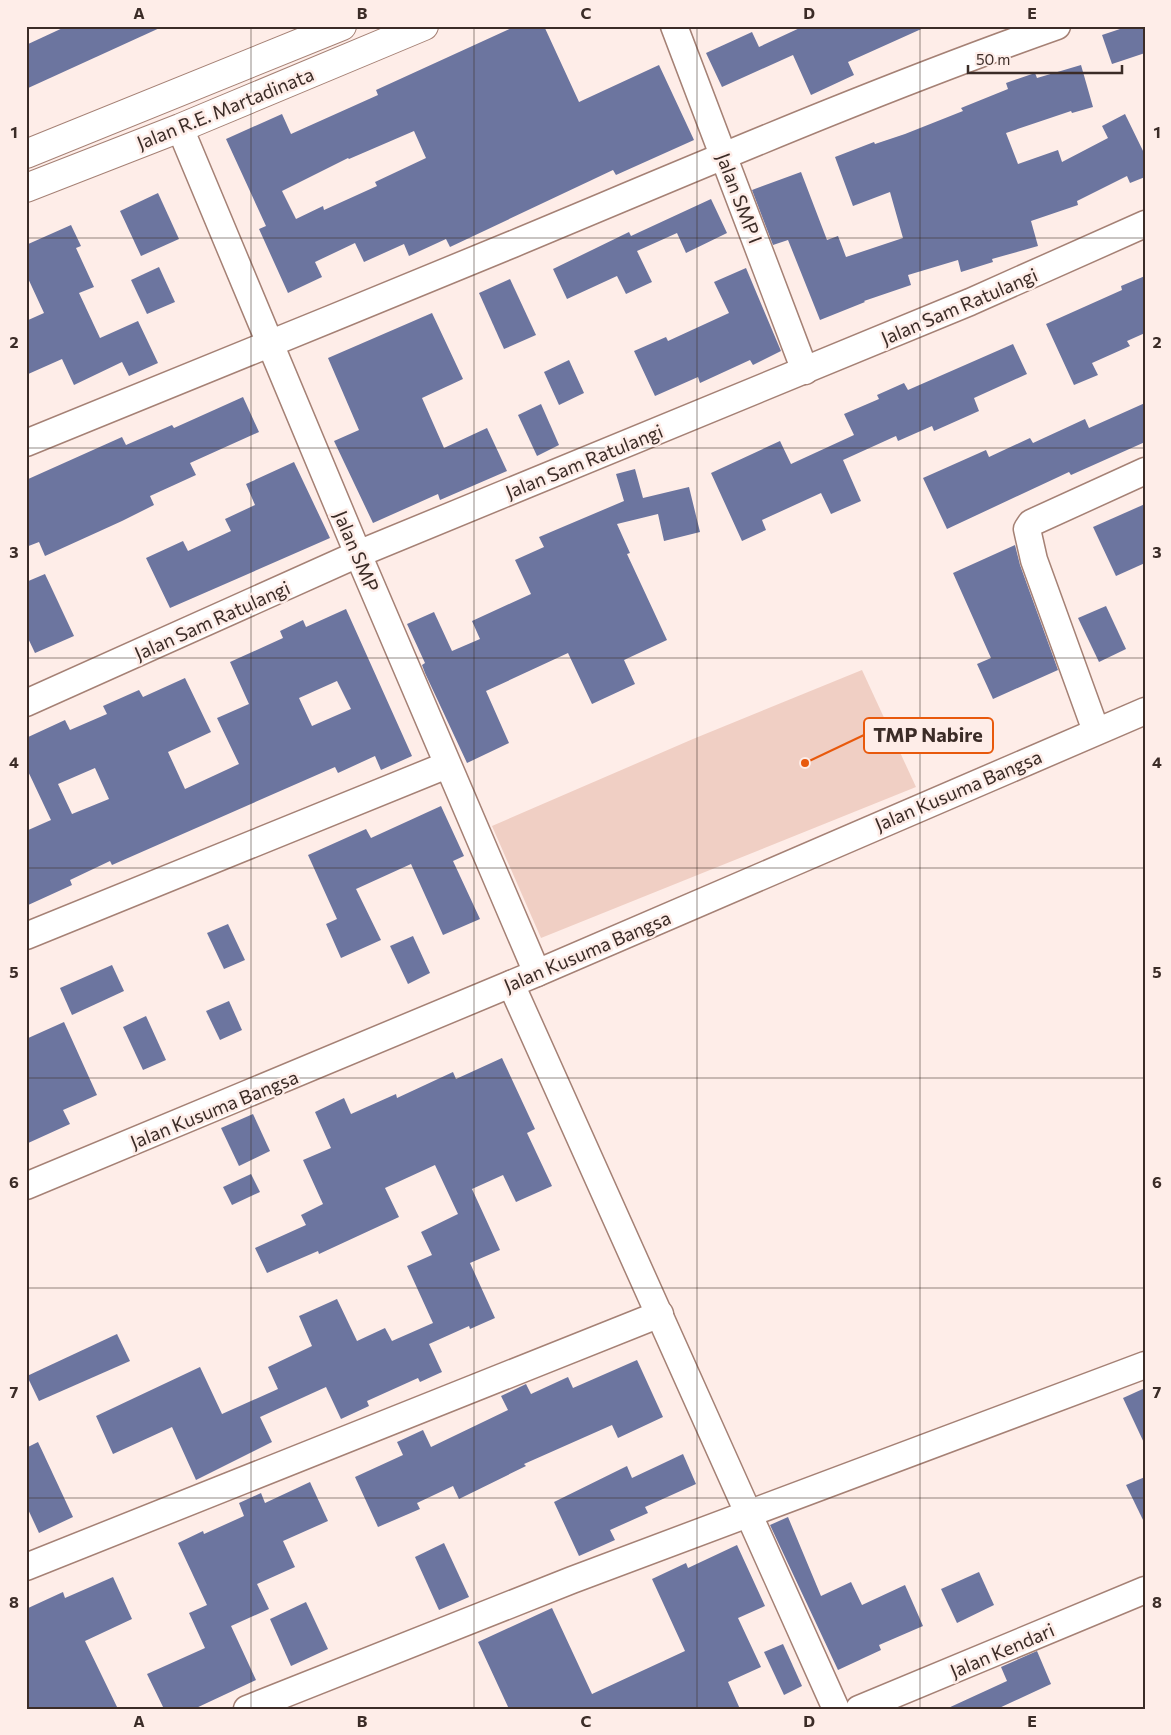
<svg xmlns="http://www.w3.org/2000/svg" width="1171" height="1735" font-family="Commissioner,sans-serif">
  <rect width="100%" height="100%" fill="#feede8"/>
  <polygon fill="#f0cfc4" points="862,670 916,787 541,938 492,826 693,739"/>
  <g fill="#6c759f" fill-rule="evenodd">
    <polygon points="67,26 164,26 26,89 26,45"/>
    <path d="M 516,26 L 544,26 L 579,102 L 659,65 L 694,140 L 616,175 L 613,170 L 450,247 L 446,239 L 409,256 L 404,244 L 364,262 L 355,243 L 315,262 L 322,277 L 288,293 L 259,229 L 266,226 L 226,139 L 282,114 L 291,134 L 378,95 L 376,90 ZM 414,131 L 426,158 L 375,182 L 377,186 L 324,210 L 323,206 L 296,219 L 282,191 L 348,158 L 349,159 Z"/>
    <polygon points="804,26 928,26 848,62 854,75 811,95 793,55 722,87 706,53 752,32 759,47"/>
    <polygon points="1129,26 1145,26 1145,53 1112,64 1102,35"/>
    <polygon points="1081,65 1093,107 1072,113 1071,111 1006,133 1018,164 1058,150 1062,162 1108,138 1102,126 1125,114 1145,155 1145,177 1130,183 1127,176 1077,201 1078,205 1031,221 1038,246 992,259 993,262 961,272 958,260 908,275 911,285 864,301 865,302 820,320 788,240 773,245 752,190 801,172 827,240 838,236 846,257 903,238 890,192 853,206 835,157 874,142 875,144 905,134 963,111 961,108 1008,89 1006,83 1035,73 1037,78"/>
    <polygon points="158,193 179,239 141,256 120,211"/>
    <polygon points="711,199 727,233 686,253 677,233 637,251 652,282 626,294 617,276 567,299 553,269 629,232 631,236"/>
    <polygon points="71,225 81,246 76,248 94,287 79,293 100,338 138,321 158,363 129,376 122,362 74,385 62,359 26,375 26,321 44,313 26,274 26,245"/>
    <polygon points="159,267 175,302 147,314 131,280"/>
    <polygon points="746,268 781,351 753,365 750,360 700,383 698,377 655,396 634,351 666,337 668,341 729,313 714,282"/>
    <polygon points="1145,276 1145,333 1127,341 1130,346 1092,363 1098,375 1074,385 1046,324 1122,290 1121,286"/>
    <polygon points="510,279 536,335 504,349 479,293"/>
    <polygon points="432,313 463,379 422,398 444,448 487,428 507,471 440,500 438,494 373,523 334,441 359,430 328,358"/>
    <polygon points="1013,344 1027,374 974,398 979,411 934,431 932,426 898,441 896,436 843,460 861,501 831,514 821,493 762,520 766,530 742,541 711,473 780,441 791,464 854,435 844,414 879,399 877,395 904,383 908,390"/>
    <polygon points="569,360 584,393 559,405 544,372"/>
    <polygon points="243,397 259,432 190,463 196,475 150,496 154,505 122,521 45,556 39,542 26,547 26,480 122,437 126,445 172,425 174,428"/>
    <polygon points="1145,403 1145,442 1071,475 1069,472 947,529 923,478 986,450 989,457 1030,438 1033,443 1085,419 1089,428"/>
    <polygon points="541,404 559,445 537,456 518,415"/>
    <polygon points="294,462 330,538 170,608 146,558 183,541 188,551 231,531 225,519 255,505 246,484"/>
    <polygon points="635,469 643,498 689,487 700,532 664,541 658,514 617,524 630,553 627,554 667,640 624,660 635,684 592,704 568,653 486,691 509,743 467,763 425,673 422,665 425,663 407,624 434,612 452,651 480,639 472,621 531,594 515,560 544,547 539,537 624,501 616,474"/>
    <polygon points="1145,504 1145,563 1116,576 1093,527"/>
    <polygon points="1015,545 1020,565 1058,670 993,699 977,664 991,658 953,573"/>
    <polygon points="45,574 74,636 35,653 26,634 26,582"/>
    <polygon points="1106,606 1126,649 1099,662 1078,618"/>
    <path d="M 346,609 L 412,756 L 381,770 L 375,756 L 338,773 L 335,767 L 112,865 L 110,861 L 70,880 L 72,885 L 26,906 L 26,831 L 51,820 L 26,767 L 26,738 L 65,720 L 70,730 L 107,714 L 103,706 L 139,690 L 143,697 L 185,678 L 211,732 L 168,752 L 185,789 L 239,764 L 217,718 L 249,704 L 230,662 L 283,638 L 280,631 L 303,620 L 306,627 ZM 337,681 L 351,709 L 312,726 L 299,698 ZM 95,768 L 109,799 L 72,814 L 58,784 Z"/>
    <polygon points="441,806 464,856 453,861 480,919 443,935 411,864 356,889 381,940 341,958 326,924 337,919 308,855 366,829 371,838"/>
    <polygon points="228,924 245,960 224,969 207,933"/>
    <polygon points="413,936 430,973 408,984 390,946"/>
    <polygon points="112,965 124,991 72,1015 60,988"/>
    <polygon points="229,1001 242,1030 220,1040 206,1011"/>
    <polygon points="146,1016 166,1060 143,1070 123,1027"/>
    <polygon points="64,1022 97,1095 63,1110 70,1124 26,1144 26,1039"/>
    <polygon points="502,1058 535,1129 527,1133 552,1186 516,1202 503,1175 472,1189 500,1250 470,1263 495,1318 470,1329 469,1326 429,1344 442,1372 420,1382 418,1378 367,1401 369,1406 341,1419 326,1387 260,1417 272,1442 196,1480 172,1427 113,1454 96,1416 200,1367 222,1414 278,1389 268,1367 312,1346 299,1316 337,1299 357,1341 385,1328 392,1341 433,1323 407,1266 432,1255 421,1232 458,1214 435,1165 385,1188 399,1217 319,1254 318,1251 267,1273 255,1248 306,1225 301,1215 323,1204 303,1160 331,1148 315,1112 344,1098 351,1114 396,1094 397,1098 453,1072 456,1079"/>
    <polygon points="253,1114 270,1151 239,1166 221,1128"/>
    <polygon points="251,1174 260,1192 232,1205 223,1187"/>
    <polygon points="117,1334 130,1361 39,1401 27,1376"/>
    <polygon points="637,1360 663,1417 618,1438 612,1425 524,1464 526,1466 459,1499 453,1486 417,1503 420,1509 378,1527 355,1477 403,1455 397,1442 423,1430 431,1447 508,1410 501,1396 526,1384 531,1394 568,1377 573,1388"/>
    <polygon points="1145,1388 1145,1445 1123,1398"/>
    <polygon points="38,1442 73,1517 39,1533 26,1505 26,1448"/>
    <polygon points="683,1454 696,1484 645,1507 648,1513 610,1530 615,1540 579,1556 554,1502 627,1466 632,1478"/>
    <polygon points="1145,1477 1145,1524 1126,1485"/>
    <polygon points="310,1482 328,1521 283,1541 295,1567 257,1584 269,1609 231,1626 256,1680 194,1709 164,1709 147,1674 205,1648 189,1613 207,1605 178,1543 203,1531 204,1534 244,1516 239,1503 261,1493 265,1503"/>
    <polygon points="788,1517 821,1596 851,1582 862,1605 905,1585 923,1626 879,1645 881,1650 838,1670 770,1525"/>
    <polygon points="444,1543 469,1597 439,1610 415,1557"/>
    <polygon points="737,1545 765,1606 738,1618 761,1667 728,1682 740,1709 509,1709 478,1642 552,1608 592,1694 685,1651 652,1579 686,1563 688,1568"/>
    <polygon points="979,1572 994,1605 957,1623 941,1589"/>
    <polygon points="113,1577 132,1619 85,1641 118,1709 26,1709 26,1609 63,1592 65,1598"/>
    <polygon points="306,1602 328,1649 291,1666 270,1619"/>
    <polygon points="783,1644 802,1686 784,1695 764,1652"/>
    <polygon points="1037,1651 1051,1684 997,1709 946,1709 1007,1681 1001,1667"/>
  </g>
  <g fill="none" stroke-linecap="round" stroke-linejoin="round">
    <defs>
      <g id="minor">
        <polyline points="674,26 805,371"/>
        <polyline points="180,128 358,554 537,973"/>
        <path d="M 26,443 C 188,377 351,311 513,244 C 693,169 873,91 1057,26"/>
        <polyline points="26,703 358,554 970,302 1145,224"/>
        <polyline points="1096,731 1034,560 1027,529 1031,523 1145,471"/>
        <polyline points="26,936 447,765"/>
        <polyline points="511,984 836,1709"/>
        <polyline points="26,1186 537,973 1145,711"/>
        <polyline points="26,1567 660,1314"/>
        <polyline points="247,1709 572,1580 1145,1365"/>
        <polyline points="859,1709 1145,1590"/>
      </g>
      <g id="highway">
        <polyline points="26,154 342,26"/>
        <polyline points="26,188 180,128 424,26"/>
      </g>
    </defs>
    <use href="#minor" stroke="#a58175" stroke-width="29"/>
    <use href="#highway" stroke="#a58175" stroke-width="30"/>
    <use href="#minor" stroke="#fff" stroke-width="26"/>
    <use href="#highway" stroke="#fff" stroke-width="28"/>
  </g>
  <path fill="none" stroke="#3b2c27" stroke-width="1" stroke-opacity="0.55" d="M 251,26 L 251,1709M 474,26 L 474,1709M 697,26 L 697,1709M 920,26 L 920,1709M 26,238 L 1145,238M 26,448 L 1145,448M 26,658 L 1145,658M 26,868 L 1145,868M 26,1078 L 1145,1078M 26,1288 L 1145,1288M 26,1498 L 1145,1498"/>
  <g text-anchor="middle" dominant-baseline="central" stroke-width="5" stroke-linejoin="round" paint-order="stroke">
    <g font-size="19" fill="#3b2c27" stroke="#feede8">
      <text transform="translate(225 108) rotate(-22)">Jalan R.E. Martadinata</text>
      <text transform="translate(740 198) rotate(69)">Jalan SMP I</text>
      <text transform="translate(959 306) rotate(-23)">Jalan Sam Ratulangi</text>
      <text transform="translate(584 461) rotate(-22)">Jalan Sam Ratulangi</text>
      <text transform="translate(357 551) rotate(67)">Jalan SMP</text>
      <text transform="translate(212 620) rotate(-24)">Jalan Sam Ratulangi</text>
      <text transform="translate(958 790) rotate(-23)">Jalan Kusuma Bangsa</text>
      <text transform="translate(587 951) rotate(-23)">Jalan Kusuma Bangsa</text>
      <text transform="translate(214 1109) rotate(-22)">Jalan Kusuma Bangsa</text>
      <text transform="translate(1002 1650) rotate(-23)">Jalan Kendari</text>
    </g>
  </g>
  <path fill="none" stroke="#e8590c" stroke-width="2" d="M805 763L864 735"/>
  <circle fill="#e8590c" stroke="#feede8" stroke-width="2" cx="805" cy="763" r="5"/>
  <rect fill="#feede8" stroke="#e8590c" stroke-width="2" x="864" y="718" width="129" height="35" rx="5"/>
  <g font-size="20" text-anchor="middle" font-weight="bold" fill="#3b2c27">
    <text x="928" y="742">TMP Nabire</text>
  </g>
  <rect width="1171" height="1735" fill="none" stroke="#feede8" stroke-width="55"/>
  <path d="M968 65v8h154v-8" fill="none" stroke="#3b2c27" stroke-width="2.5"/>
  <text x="976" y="65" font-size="15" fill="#3b2c27" stroke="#feede8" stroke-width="4" paint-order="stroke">50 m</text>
  <rect x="28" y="28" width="1116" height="1680" fill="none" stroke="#3b2c27" stroke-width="2"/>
  <g font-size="16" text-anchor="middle" font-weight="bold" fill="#3b2c27">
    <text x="139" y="19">A</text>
    <text x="362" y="19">B</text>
    <text x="586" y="19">C</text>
    <text x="809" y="19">D</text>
    <text x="1032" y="19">E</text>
    <text x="14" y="138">1</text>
    <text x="1157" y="138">1</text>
    <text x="14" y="348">2</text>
    <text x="1157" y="348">2</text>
    <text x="14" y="558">3</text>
    <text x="1157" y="558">3</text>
    <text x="14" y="768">4</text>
    <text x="1157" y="768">4</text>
    <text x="14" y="978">5</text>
    <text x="1157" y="978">5</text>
    <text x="14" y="1188">6</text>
    <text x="1157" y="1188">6</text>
    <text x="14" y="1398">7</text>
    <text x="1157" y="1398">7</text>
    <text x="14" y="1608">8</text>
    <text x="1157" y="1608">8</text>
    <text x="139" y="1727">A</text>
    <text x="362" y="1727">B</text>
    <text x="586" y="1727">C</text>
    <text x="809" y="1727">D</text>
    <text x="1032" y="1727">E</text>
  </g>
</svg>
